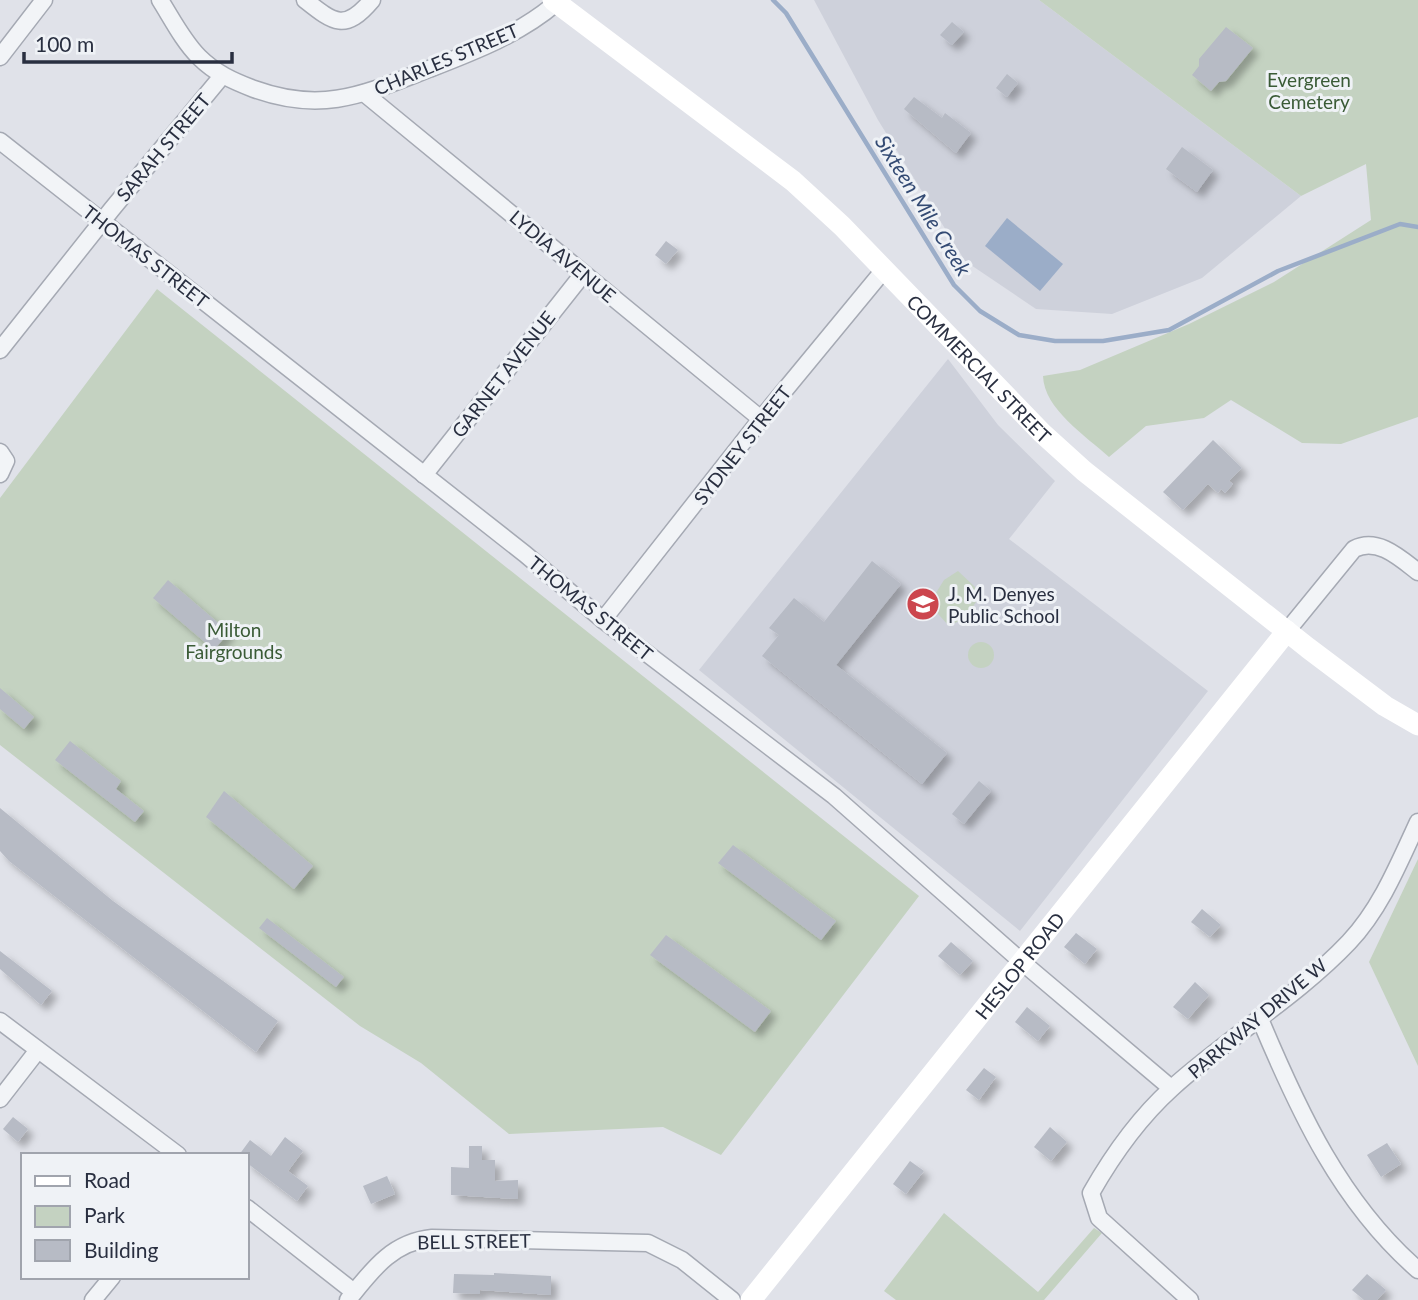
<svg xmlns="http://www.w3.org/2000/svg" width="1418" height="1300" font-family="Lato,sans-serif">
  <defs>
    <filter id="shadow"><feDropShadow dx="6" dy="6" stdDeviation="3.5" flood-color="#0004"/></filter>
  </defs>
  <rect width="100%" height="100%" fill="#e0e2e9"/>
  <g fill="#ced1db">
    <polygon points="814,0 1039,0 1301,196 1202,278 1112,314 1036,309 965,261 878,120"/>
    <polygon points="948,359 998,425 1055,481 1009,539 1208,691 1020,931 699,670"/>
  </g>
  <g fill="#c4d2c1">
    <path d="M 1039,0 L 1418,0 L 1418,417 L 1341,444 L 1302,443 L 1231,400 L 1204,418 L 1146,426 L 1109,457 C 1086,436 1044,409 1043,376 L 1080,370 L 1189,324 L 1274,282 L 1371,220 L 1366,164 L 1301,196 Z"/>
    <polygon points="157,289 919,896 721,1155 663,1127 509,1134 421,1063 360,1026 0,745 0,498"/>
    <polygon points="958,571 975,587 976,602 965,618 949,626 929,604 944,580"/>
    <circle cx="981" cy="655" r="13"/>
    <polygon points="1418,859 1418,1066 1369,962"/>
    <polygon points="944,1213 1038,1292 1094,1228 1102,1233 1044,1300 896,1300 884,1291"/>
  </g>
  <polygon fill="#9badc8" points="1007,218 1063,264 1040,291 985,246"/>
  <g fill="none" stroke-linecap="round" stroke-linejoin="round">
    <polyline stroke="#9badc8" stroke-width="4.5" points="773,0 786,13 954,285 980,311 1019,335 1055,341 1103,341 1169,330 1278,271 1400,224 1418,227"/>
  </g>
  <g fill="#b7bbc5" filter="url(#shadow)">
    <polygon points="952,22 964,32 952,45 940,35"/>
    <polygon points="1226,27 1253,48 1226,81 1219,82 1211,91 1192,75 1199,66 1199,59"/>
    <polygon points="1007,74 1018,83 1007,97 996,88"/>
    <polygon points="914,97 942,118 945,113 971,133 956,153 904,109"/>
    <polygon points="1182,147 1213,170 1197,192 1166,169"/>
    <polygon points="666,241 678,250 666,264 655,255"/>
    <polygon points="1213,440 1242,468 1229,481 1233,484 1225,493 1221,489 1218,493 1208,484 1183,510 1163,492"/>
    <polygon points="872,561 901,584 836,665 947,753 922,784 762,656 779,635 769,628 794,598 824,622"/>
    <polygon points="168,580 229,632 214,650 153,598"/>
    <polygon points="0,688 34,717 24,729 0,709"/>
    <polygon points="70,741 121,781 116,789 144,811 135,822 55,760"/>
    <polygon points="979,781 991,791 964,824 952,814"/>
    <polygon points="224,791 313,866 294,889 206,817"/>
    <polygon points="0,808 113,901 278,1021 256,1052 9,861 0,851"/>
    <polygon points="733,845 836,921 821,940 718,863"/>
    <polygon points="1202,909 1221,925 1210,937 1191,922"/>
    <polygon points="267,918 344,977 336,987 259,928"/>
    <polygon points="1076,933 1097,949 1085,964 1064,947"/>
    <polygon points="666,935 771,1011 755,1032 650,955"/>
    <polygon points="951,942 973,961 960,975 938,956"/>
    <polygon points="0,951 52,991 41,1005 0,969"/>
    <polygon points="1195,982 1209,995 1188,1019 1173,1007"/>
    <polygon points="1027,1007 1050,1026 1038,1041 1015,1022"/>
    <polygon points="984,1068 996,1077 979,1100 966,1090"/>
    <polygon points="13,1117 28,1129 18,1142 3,1129"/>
    <polygon points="1050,1127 1067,1142 1051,1161 1034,1147"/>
    <polygon points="285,1137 303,1151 288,1171 308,1186 297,1201 247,1163 247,1155 239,1155 250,1140 271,1156"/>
    <polygon points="1387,1143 1401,1164 1381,1177 1367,1155"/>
    <polygon points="469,1146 482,1146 482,1160 495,1160 495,1181 518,1180 518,1199 451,1195 451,1167 469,1168"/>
    <polygon points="910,1161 924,1171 906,1194 893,1184"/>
    <polygon points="387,1176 395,1194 371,1204 363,1186"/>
    <polygon points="494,1273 551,1276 551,1295 480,1290 480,1294 453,1293 454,1274 494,1275"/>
    <polygon points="1367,1274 1386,1290 1377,1300 1364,1300 1352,1290"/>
  </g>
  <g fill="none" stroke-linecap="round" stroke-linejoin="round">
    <defs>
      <g id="street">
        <path d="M 160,0 C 172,19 183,41 199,57 C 215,73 233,81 254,89 C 323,114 364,94 429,69 C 473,52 520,34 556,3"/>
        <path d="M 305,0 C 334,23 345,32 372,0"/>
        <polyline points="0,57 44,0"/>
        <polyline points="364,93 761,419"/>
        <polyline points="0,141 525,554 603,620 834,796 1022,962 1171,1088"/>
        <polyline points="0,350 112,209 222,76"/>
        <polyline points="0,452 6,461 0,474"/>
        <polyline points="424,475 583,274"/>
        <polyline points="603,620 761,419 883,271"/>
        <path d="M 1287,631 L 1354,549 C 1377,537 1399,557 1418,572"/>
        <path d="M 1260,1019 C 1299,1112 1341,1203 1418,1270"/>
        <polyline points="0,1021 178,1155"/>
        <polyline points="0,1099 38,1050"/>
        <polyline points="247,1208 354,1292"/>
        <polyline points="93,1300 112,1277"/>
        <path d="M 348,1300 C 372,1270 392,1242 432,1238 L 648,1243 L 682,1260 L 732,1300"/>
        <path d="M 1190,1300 L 1099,1218 L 1091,1193 C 1112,1156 1141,1116 1172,1088 C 1227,1038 1298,996 1349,942 C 1381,908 1399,863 1418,822"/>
      </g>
    </defs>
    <use href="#street" stroke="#a5a9b3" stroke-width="19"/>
    <use href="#street" stroke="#f2f4f7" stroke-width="16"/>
    <g stroke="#fff" stroke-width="21">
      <path id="s1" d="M 553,0 L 793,181 L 842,226 L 1042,433 L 1084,471 L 1308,648 L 1385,706 L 1418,725"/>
      <path id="s2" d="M 751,1300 L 1287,631"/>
    </g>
  </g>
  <defs>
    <symbol id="school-disc" viewBox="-11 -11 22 22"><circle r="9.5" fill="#cc464e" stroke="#eff2f6"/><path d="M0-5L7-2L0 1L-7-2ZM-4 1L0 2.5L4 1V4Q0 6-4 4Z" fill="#fff"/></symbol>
  </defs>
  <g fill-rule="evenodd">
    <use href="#school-disc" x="904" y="585" width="38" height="38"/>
  </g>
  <g text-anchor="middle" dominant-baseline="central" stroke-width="6" stroke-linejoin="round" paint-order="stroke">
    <g font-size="19" fill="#292f40" stroke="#eff2f6">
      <text transform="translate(446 59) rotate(-23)">CHARLES STREET</text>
      <text transform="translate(163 147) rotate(-50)">SARAH STREET</text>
      <text transform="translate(146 256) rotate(38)">THOMAS STREET</text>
      <text transform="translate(563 256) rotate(40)">LYDIA AVENUE</text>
      <text stroke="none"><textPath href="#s1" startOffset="565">COMMERCIAL STREET</textPath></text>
      <text transform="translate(503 374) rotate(-52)">GARNET AVENUE</text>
      <text transform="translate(742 445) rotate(-52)">SYDNEY STREET</text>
      <text transform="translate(591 608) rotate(39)">THOMAS STREET</text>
      <text stroke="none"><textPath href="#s2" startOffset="429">HESLOP ROAD</textPath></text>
      <text transform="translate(1257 1018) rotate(-40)">PARKWAY DRIVE W</text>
      <text transform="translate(474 1241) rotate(-1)">BELL STREET</text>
    </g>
    <g font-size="19" fill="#3a5b36" stroke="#eff2f6">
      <text x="1309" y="79">Evergreen<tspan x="1309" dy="22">Cemetery</tspan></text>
      <text x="234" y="629">Milton<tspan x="234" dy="22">Fairgrounds</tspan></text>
    </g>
    <g font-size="19" fill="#292f40" stroke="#eff2f6" text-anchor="start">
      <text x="948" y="593">J. M. Denyes<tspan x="948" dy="22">Public School</tspan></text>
    </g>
    <g font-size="21" font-style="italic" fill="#334a73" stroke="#eff2f6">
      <text transform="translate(924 205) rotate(58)">Sixteen Mile Creek</text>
    </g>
  </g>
  <rect x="21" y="1153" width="228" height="126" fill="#eff2f6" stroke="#a0a4ad" stroke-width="2"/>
  <rect x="35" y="1176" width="35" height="10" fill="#ffffff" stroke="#a0a4ad" stroke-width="2"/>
  <text x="84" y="1188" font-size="21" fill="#292f40">Road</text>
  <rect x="35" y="1206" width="35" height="21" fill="#c4d2c1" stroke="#a0a4ad" stroke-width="2"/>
  <text x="84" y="1223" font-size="21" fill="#292f40">Park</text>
  <rect x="35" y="1240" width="35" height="21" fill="#b7bbc5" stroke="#a0a4ad" stroke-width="2"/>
  <text x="84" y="1258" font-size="21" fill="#292f40">Building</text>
  <path d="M24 52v10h208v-10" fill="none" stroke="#292f40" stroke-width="3.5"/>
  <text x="35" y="52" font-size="21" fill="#292f40" stroke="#eff2f6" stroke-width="5" paint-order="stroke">100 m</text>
</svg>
